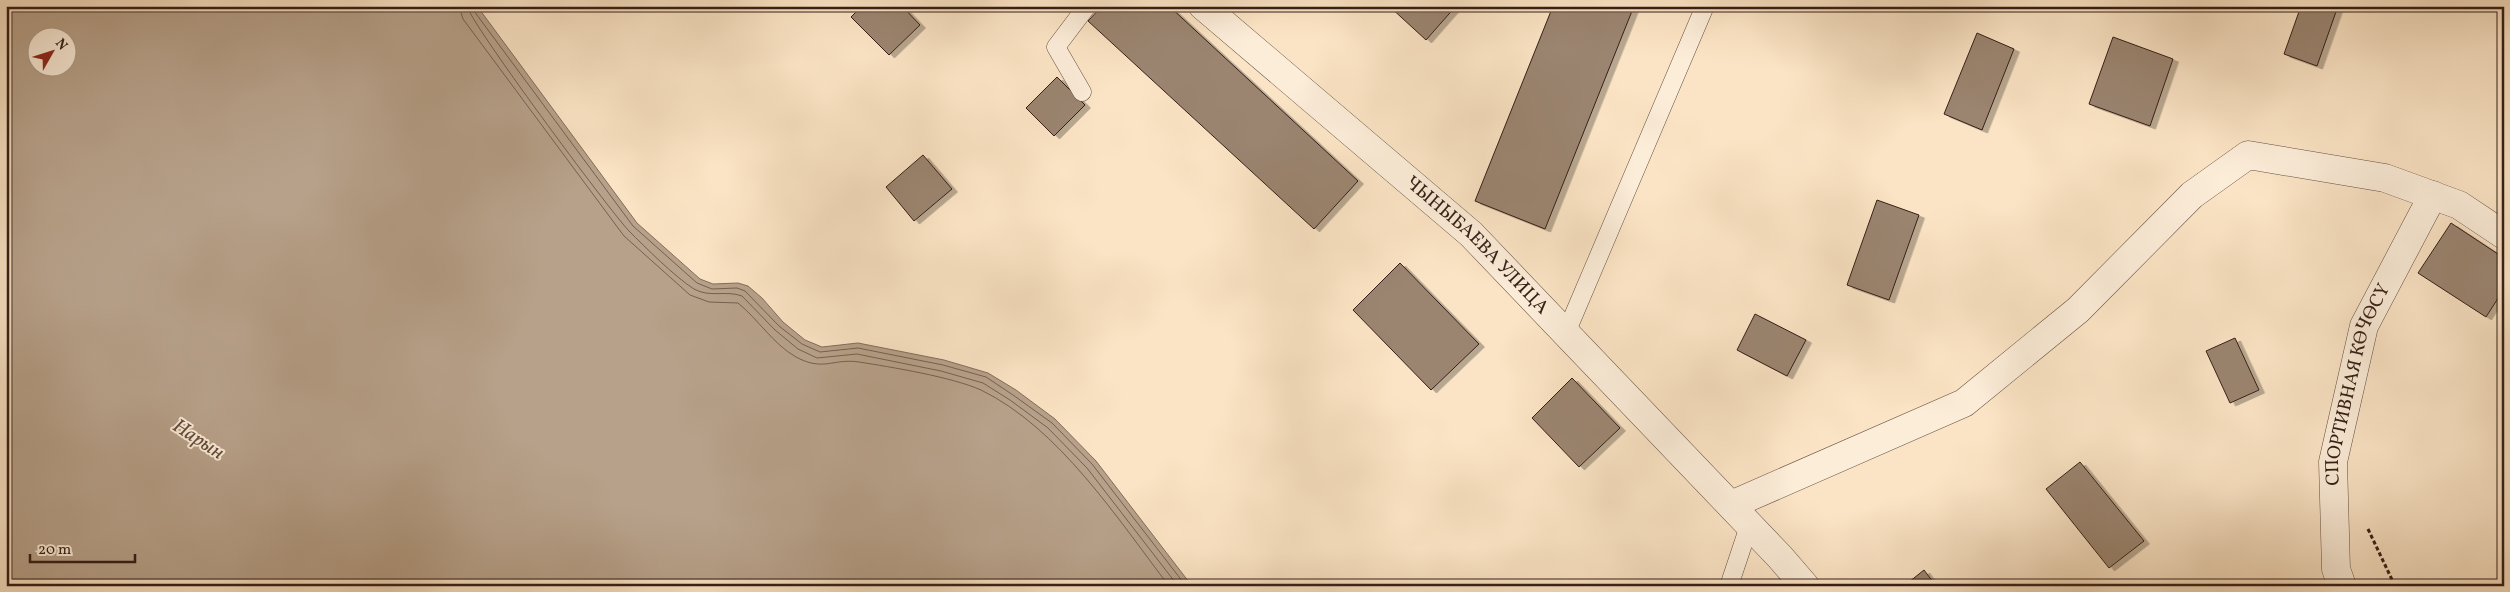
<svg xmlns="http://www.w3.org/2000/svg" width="2510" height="592" font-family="Vollkorn,serif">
  <defs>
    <filter id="shadow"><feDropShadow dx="5.5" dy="3" stdDeviation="0" flood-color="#0004"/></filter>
  </defs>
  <rect width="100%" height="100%" fill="#fbe4c5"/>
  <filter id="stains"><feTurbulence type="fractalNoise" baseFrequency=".004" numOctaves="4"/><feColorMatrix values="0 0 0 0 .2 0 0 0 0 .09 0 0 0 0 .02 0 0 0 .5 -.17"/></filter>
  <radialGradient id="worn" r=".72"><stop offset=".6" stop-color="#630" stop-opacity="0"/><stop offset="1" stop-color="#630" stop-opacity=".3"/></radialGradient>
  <path fill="#b7a18a" stroke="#836d5c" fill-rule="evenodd" d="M 6,6 L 477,6 L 637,223 L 700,279 L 713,284 L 738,283 L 748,286 L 762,298 L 783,322 L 805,340 L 822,347 L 858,343 L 944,360 L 988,373 L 1016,390 L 1055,419 L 1096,461 L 1192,586 L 6,586 ZM 38,38 L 68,38 L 68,68 L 38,68 Z"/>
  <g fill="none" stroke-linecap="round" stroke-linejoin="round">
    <g stroke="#766050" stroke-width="1">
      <path d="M 459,6 L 463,19 L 624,236 L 690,295 L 709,302 L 738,303 C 758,319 773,344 796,357 C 824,372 833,358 859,362 C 891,367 952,377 981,390 C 1059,428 1117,518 1169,586"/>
      <path d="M 467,6 C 468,20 609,210 629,231 C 645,247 675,277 694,289 C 710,298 726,290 742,296 L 775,330 L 798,349 L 817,358 L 857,354 L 941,371 L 983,383 L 1010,400 L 1048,428 L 1087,468 L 1178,586"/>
      <polyline points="473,6 474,11 633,226 697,283 712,289 737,288 745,291 779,326 802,344 820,352 858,348 943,365 986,377 1013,395 1052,423 1092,464 1186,586"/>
    </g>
  </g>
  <g fill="#9b8571" stroke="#341f17" filter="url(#shadow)">
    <polygon points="862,6 902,6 920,25 889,55 851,17"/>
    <polygon points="1102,6 1169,6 1358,181 1314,229 1088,21"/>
    <polygon points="1389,6 1456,6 1426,40"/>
    <polygon points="1553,6 1634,6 1545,229 1475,201"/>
    <polygon points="2301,6 2338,6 2317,66 2284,54"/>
    <polygon points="1977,33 2014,49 1982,130 1944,114"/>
    <polygon points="2113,37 2173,59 2150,126 2089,104"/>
    <polygon points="1057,77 1085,105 1054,136 1026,108"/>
    <polygon points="923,155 952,189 914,221 886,187"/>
    <polygon points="1877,200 1919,215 1889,300 1847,285"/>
    <polygon points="2451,223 2504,258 2504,289 2486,317 2418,273"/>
    <polygon points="1400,263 1479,344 1431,390 1353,310"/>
    <polygon points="1755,314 1806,340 1787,376 1737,350"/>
    <polygon points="2235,338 2259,390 2230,403 2206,351"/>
    <polygon points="1572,378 1620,428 1579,467 1532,418"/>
    <polygon points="2080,462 2144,541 2109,568 2046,489"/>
    <polygon points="1924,570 1936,586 1904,586"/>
  </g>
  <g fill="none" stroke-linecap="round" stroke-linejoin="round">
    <defs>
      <g id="service">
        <polyline points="1082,92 1056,47 1087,6"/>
        <polyline points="1566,333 1705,6"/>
        <polyline points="1729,586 1749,526"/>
      </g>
      <g id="minor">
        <path id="s1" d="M 1203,6 L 1471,234 L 1780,557 L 1805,586"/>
        <polyline points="1731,505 1964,403 2078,310 2192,195 2248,155 2385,178 2459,205 2504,235"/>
        <path id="s2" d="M 2342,586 L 2336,569 L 2333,462 L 2364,326 L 2433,195"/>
      </g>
    </defs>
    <use href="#service" stroke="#665042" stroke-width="19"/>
    <use href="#minor" stroke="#665042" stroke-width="29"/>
    <polyline stroke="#341f17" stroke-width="3" stroke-dasharray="4 2.5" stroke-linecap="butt" points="2368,529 2395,586"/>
    <use href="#service" stroke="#fcedd9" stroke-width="18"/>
    <use href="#minor" stroke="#fcedd9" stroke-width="28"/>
  </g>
  <g text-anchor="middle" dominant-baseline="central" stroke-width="4" stroke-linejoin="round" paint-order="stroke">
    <g font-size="19" fill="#341f17" stroke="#fcedd9">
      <text stroke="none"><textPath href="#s1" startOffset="364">ЧЫНЫБАЕВА УЛИЦА</textPath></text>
      <text stroke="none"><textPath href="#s2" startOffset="206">СПОРТИВНАЯ КӨЧӨСҮ</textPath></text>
    </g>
    <g font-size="20" font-style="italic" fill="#624c3f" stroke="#fcedd9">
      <text transform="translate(198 440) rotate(33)">Нарын</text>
    </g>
  </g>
  <rect width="2510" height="592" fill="none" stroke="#fbe4c5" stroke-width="25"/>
  <rect x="8" y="8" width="2495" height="577" fill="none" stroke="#341f17" stroke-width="2.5"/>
  <rect x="12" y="12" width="2485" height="567" fill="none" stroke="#341f17"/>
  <g transform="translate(52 52) rotate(51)"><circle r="24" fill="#fcedd9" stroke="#ac9b8b"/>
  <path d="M0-4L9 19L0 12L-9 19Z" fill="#8f2418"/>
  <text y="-8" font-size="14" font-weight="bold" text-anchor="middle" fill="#341f17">N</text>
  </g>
  <path d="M30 554v8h105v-8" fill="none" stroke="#341f17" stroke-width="2.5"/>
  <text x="38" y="554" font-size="15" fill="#341f17" stroke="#fcedd9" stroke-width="4" paint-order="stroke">20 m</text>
  <rect width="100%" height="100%" filter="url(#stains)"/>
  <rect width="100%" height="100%" fill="url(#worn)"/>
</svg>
